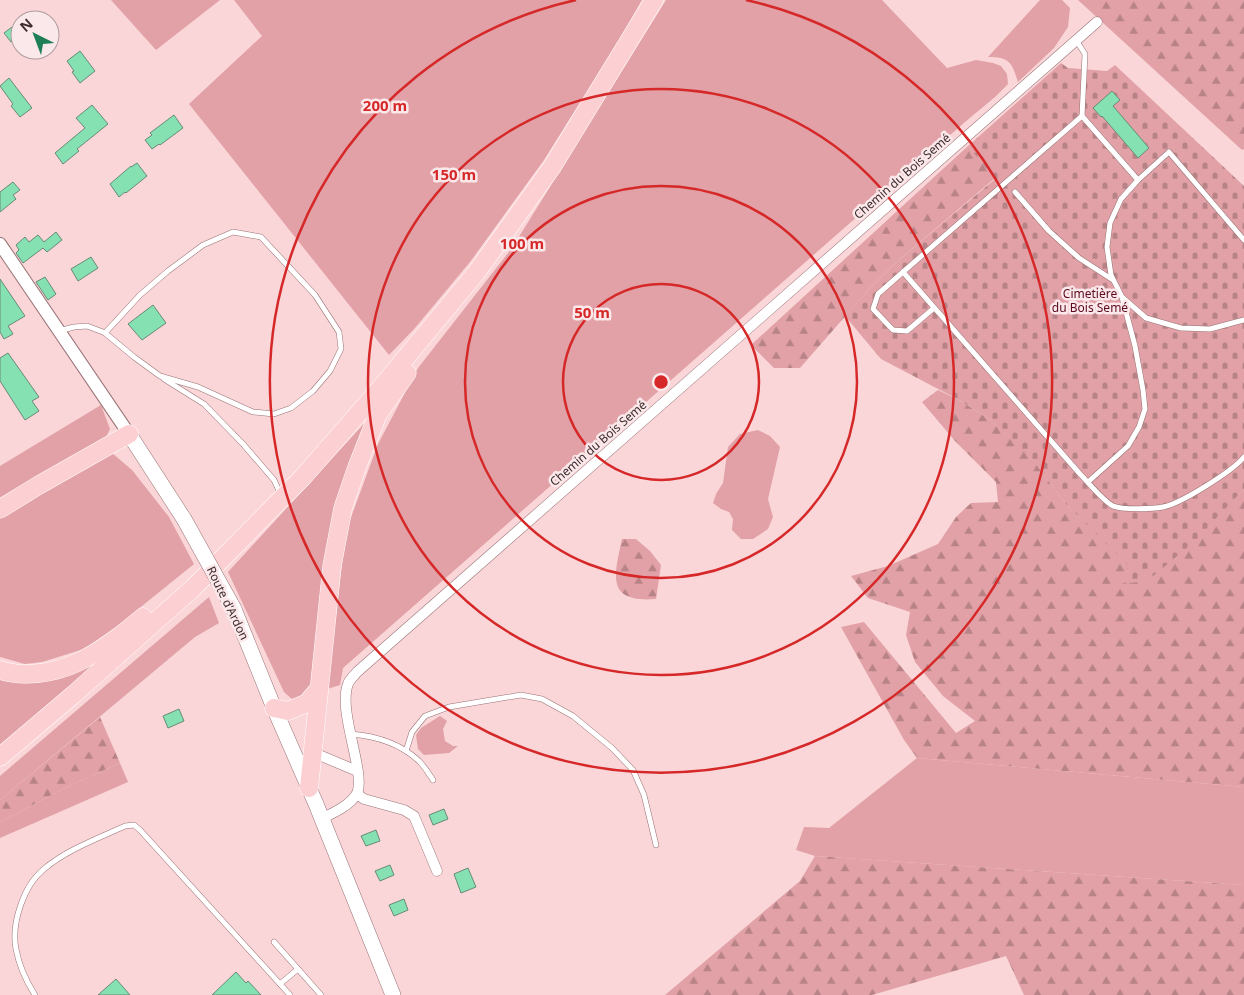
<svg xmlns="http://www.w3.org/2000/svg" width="1244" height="995" font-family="'Noto Sans',sans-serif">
  <defs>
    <pattern id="forest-firs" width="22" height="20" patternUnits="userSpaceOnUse" patternTransform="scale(1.25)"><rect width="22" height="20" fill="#e1a1a6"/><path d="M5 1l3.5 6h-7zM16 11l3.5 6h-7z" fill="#b88387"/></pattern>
    <pattern id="cemetery-stones" width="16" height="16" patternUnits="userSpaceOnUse" patternTransform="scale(1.25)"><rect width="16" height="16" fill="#e1a1a6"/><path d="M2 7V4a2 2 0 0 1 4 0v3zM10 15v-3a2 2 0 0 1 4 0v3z" fill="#b88387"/></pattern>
  </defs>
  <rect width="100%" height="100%" fill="#fad6d9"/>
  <g fill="#e1a1a6">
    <polygon points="111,0 220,0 156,50"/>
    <polygon points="234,0 642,0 616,45 544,160 470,262 415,328 389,355 189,104 262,36"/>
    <polygon points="666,0 882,0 947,68 976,60 993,63 1001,66 1007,74 1008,84 995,97 965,122 343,668 340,685 327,689 346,531 378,444 418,368 512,248"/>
    <path d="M 1040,0 L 1062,0 L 1070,8 L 1068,27 L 1054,48 L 1018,82 C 1012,62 1009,57 988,57 Z"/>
    <polygon points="101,405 110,429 105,439 0,498 0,466"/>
    <polygon points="371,416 310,689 304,695 294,701 284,692 228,572"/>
    <polygon points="758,430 770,436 780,447 768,499 773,517 768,529 753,539 741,539 732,530 733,519 729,512 721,509 713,503 716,494 723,483 728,447 740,434"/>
    <polygon points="112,453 132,470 169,517 194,564 116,627 84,649 42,662 25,664 0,657 0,518"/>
    <polygon points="209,597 219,623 195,637 0,800 0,776"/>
    <polygon points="95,660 98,665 0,746 0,675"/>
    <polygon points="440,716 447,721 443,729 445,741 453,746 458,746 449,753 424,755 418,749 416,735 421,728"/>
    <polygon points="917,758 1244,787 1244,885 815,856 796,850 804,827 829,828"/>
    <polygon points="120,763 128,782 0,838 0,822 69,786"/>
  </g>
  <g fill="url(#forest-firs)">
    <polygon points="1078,0 1244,0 1244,149 1242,150"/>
    <polygon points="968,146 995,178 893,265 869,289 800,368 774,368 751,345"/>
    <polygon points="938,390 961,401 989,419 1028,453 1065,503 1130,566 1114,585 1244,490 1244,787 917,758 904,740 841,627 864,622 956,733 975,721 943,696 915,662 906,635 910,612 868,598 851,576 888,566 938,544 956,517 971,503 998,502 996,482 955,441 922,402"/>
    <path d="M 622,539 L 636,539 L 650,551 L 661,565 L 656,599 C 606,603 614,576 622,539 Z"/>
    <polygon points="100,717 120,763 69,786 0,822 0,800"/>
    <polygon points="815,856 1244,885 1244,995 1024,995 1006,956 872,995 665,995 800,881"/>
  </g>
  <polygon fill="url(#cemetery-stones)" points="1061,63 1068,68 1107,71 1115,65 1244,186 1244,490 1240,493 1194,542 1147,581 1113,585 1129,566 1065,503 1029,455 989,419 961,401 881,359 845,316 869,289 893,265 995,179 968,146"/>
  <g fill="#85e1b2" stroke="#678a77">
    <polygon points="16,24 20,30 20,36 11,42 4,33"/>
    <polygon points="80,51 95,71 80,83 72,72 74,71 67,61"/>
    <polygon points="9,78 32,108 20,117 11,106 13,104 0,86"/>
    <polygon points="1112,91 1120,100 1113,106 1149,148 1138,158 1102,116 1101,117 1093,108"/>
    <polygon points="92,105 108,124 77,149 79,151 63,164 55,153 85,128 76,118"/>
    <polygon points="174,115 183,128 160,145 159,144 152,149 145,140 152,135 150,133"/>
    <polygon points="137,163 147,176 126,193 125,192 119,197 110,184 131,166 131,167"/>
    <polygon points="13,182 20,190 13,195 16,199 0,212 0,192"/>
    <polygon points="56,232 62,240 47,252 43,248 23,263 16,253 19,250 16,245 25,237 29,242 38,235 44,242"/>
    <polygon points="91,257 98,268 78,281 71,269"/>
    <polygon points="45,277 56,294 48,300 36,282"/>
    <polygon points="0,279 25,316 8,326 13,334 4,339 0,332"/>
    <polygon points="153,305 166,323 142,340 128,324"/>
    <polygon points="8,353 39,397 32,401 39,411 25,420 0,381 0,358"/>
    <polygon points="179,709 184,721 168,728 163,716"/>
    <polygon points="444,809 448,819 433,825 429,815"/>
    <polygon points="376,830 380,841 366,846 361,836"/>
    <polygon points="390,865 394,875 380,881 375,871"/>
    <polygon points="468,868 476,887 461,893 454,874"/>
    <polygon points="404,899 408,910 394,916 389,905"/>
    <polygon points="236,972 246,983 248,981 261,995 212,995"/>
    <polygon points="116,979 130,995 98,995"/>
  </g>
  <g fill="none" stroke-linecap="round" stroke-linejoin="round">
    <defs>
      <g id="service">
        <polyline points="1076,40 1085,54 1082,116"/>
        <polyline points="1138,180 1121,199 1110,223 1107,247 1111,275 1122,297 1146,318 1181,328 1210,329 1244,320"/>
        <polyline points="1015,192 1049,231 1079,258 1113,280"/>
        <path d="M 1244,240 L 1169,152 L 1138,180 L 1082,116 L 903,272 L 1080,474 C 1088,482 1103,501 1113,506 C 1122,510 1153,509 1163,507 C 1180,504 1233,471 1244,457"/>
        <polyline points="903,272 878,294 873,309 893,330 907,331 934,308"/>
        <polyline points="59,331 74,327 87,326 103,332 105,333 134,357 160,376 198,387 253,412 274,414 291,408 313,391 330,371 341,349 339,332 315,295 261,237 233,232 203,245 168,271 140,295 105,333"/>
        <polyline points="164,379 204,404 243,444 274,480 281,495"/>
        <polyline points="1088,482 1128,446 1139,427 1145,409 1143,390 1135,346 1122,297"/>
        <path d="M 351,734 C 375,736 401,744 419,761 C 424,766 429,774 433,780"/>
        <polyline points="406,751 412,732 425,716 449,707 521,695 542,699 573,716 612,748 633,770 644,795 656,845"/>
        <polyline points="274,942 321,995"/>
        <polyline points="280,984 298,969"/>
        <path d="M 35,995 C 26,981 19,965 16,949 C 11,923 24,885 44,869 C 66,850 99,838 125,826 L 134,825 L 140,830 L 290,995"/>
      </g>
      <g id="minor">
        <polyline points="312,752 357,771"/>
        <polyline points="357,794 364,799 404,810 414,816 437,871"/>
        <path d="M 321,819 C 333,813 349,806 356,795 C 368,777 337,712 348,684 C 349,680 354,676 357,672 L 1097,22"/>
      </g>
      <polyline id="tertiary" points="0,244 129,434"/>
      <g id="secondary">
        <polyline points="129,434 184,519"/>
        <polyline points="234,609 274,708 316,804 393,995"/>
      </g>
      <g id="trunk">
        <polyline points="0,509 39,485 129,434"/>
        <path d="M 0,670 C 22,678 55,673 76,663 C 98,653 125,633 143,617"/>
        <polyline points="274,708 288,711 307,703 318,690"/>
        <polyline points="0,757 73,695 193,588 303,477 378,391 476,273 552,167 654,0"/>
        <polyline points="309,788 332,566 343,508 357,467 378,414 407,373"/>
      </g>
    </defs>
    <use href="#service" stroke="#997275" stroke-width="6"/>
    <use href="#minor" stroke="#997275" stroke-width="11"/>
    <use href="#tertiary" stroke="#997275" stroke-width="14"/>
    <use href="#secondary" stroke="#997275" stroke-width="16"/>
    <use href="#trunk" stroke="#fff" stroke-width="19"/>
    <use href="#service" stroke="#fff" stroke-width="5"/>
    <use href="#minor" stroke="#fff" stroke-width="10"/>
    <use href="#tertiary" stroke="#fff" stroke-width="12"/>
    <use href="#secondary" stroke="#fff" stroke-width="15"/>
    <use href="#trunk" stroke="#fccfd2" stroke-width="18"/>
    <defs>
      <polyline id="secondary-bridge" points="184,519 234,609"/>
    </defs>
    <use href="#secondary-bridge" stroke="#997275" stroke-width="16" stroke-linecap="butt"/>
    <use href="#secondary-bridge" stroke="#fff" stroke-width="15"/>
  </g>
  <g fill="none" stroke="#d62828" stroke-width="2.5">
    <circle cx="661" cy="382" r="98"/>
    <circle cx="661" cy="382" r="196"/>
    <circle cx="661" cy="382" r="293"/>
    <path d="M746 0A391 391 0 1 1 576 0"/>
  </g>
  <g text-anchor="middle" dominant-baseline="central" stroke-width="5" stroke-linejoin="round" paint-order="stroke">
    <g font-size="12" fill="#3c2b2c" stroke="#fbe8ea">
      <text transform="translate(902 176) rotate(-41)">Chemin du Bois Semé</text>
      <text transform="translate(598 443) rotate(-41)">Chemin du Bois Semé</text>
      <text transform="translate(228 603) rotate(64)">Route d'Ardon</text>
    </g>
    <g font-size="12" fill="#5c0a1f" stroke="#fbe8ea">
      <text x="1090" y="293">Cimetière<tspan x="1090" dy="14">du Bois Semé</tspan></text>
    </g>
  </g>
  <circle cx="661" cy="382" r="8" fill="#d62828" stroke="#fbe8ea" stroke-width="2.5"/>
  <g font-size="15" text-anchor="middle" font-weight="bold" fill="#d62828" stroke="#fbe8ea" stroke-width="5" stroke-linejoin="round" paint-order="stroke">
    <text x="385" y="111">200 m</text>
    <text x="454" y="180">150 m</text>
    <text x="522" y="249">100 m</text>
    <text x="592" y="318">50 m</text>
  </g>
  <g transform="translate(35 35) rotate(318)"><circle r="24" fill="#fbe8ea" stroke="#af9c9e"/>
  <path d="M0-4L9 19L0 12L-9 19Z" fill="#1e7f57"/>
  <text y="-8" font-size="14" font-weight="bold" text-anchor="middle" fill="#3c2b2c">N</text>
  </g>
</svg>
